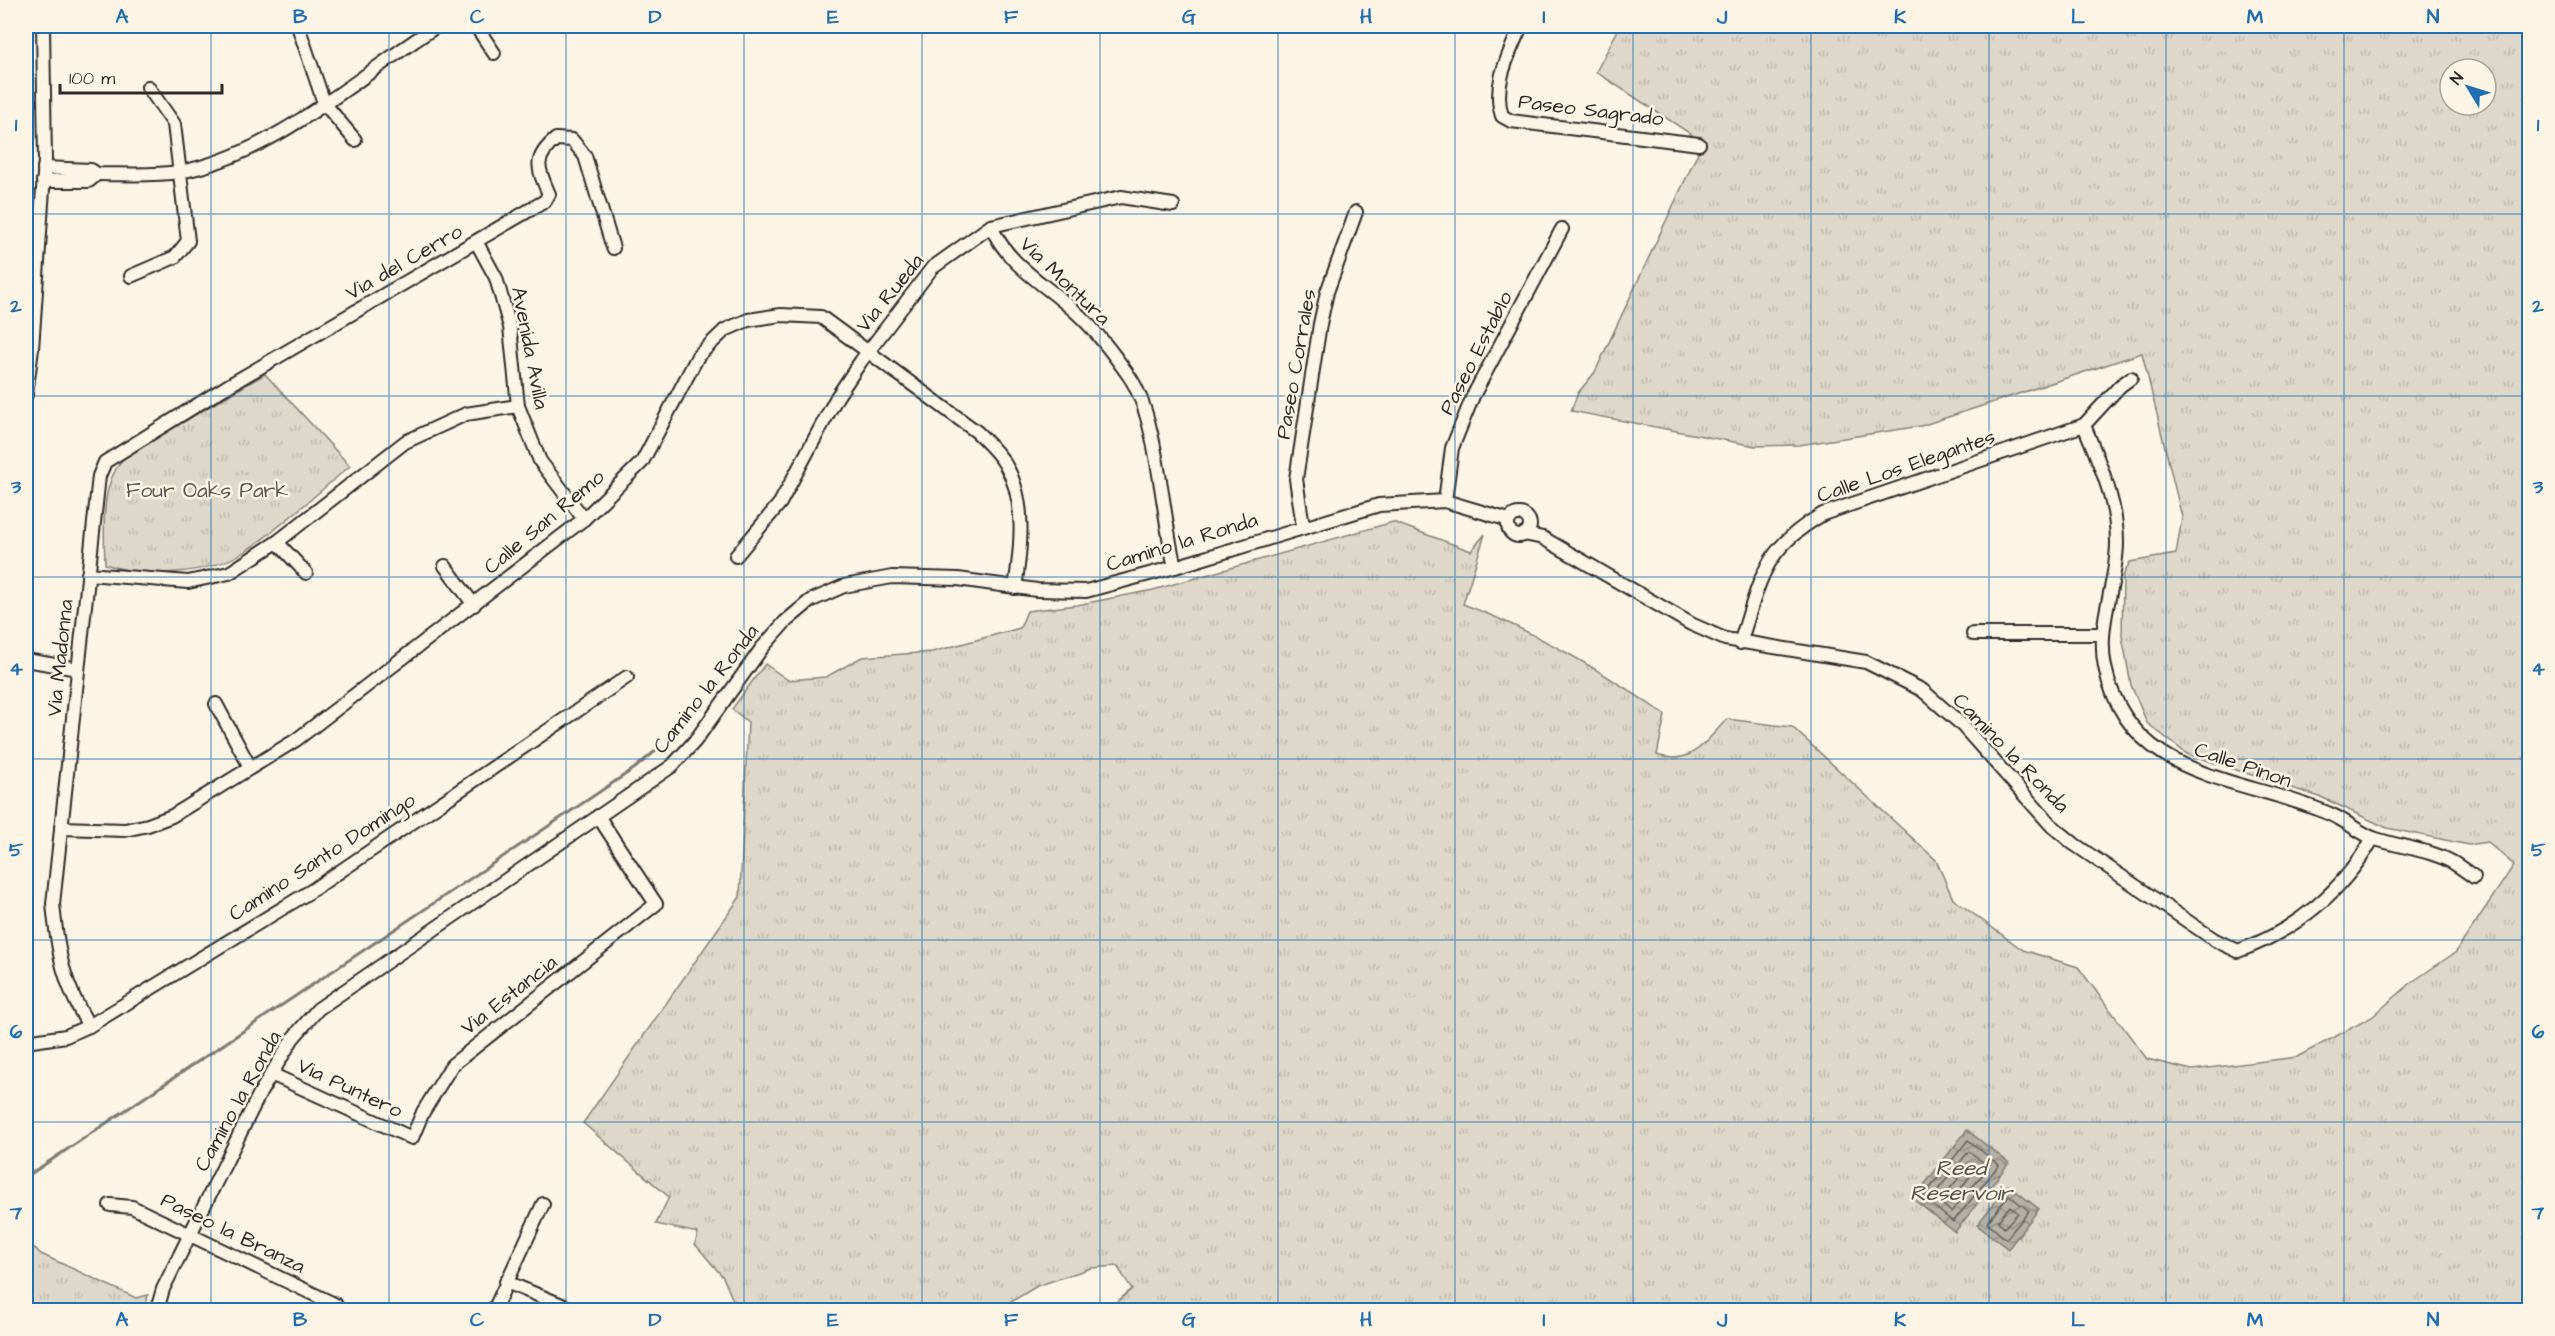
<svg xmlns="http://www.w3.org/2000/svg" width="2555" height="1336" font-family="'Architects Daughter',sans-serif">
  <defs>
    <pattern id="grass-tufts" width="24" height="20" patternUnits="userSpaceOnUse" patternTransform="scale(1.5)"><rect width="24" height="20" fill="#ded8ca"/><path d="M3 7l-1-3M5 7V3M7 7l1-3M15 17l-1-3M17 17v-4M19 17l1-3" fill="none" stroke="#bfbaae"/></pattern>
    <pattern id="water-waves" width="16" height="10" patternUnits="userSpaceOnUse" patternTransform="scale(1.5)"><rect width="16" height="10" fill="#b4b0a5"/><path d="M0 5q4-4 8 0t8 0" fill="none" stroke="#938f87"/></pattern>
  </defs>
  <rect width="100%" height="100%" fill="#fcf5e5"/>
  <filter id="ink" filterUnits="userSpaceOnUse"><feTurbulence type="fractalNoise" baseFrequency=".0167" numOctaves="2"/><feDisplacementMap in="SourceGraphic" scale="12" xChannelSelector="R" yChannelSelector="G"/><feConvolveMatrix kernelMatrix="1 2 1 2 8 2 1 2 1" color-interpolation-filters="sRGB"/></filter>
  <g filter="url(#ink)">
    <g fill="url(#grass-tufts)" stroke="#84827a" stroke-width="1.5" fill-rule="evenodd">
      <path d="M 1620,26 L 2529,26 L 2529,1310 L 1107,1310 L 1132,1289 L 1117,1266 L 1091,1268 L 1037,1286 L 998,1310 L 746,1310 L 732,1298 L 723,1277 L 695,1244 L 698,1233 L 656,1224 L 669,1197 L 583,1123 L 740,897 L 748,722 L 732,709 L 765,664 L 788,680 L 826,677 L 862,657 L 932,652 L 1020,628 L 1027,611 L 1077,605 L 1153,590 L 1393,522 L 1471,551 L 1485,534 L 1463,604 C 1534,631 1603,671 1665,715 L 1657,755 C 1691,767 1706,741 1727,719 L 1792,727 L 1936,860 L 1953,899 L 2023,950 L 2078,967 L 2147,1059 L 2192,1070 L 2297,1057 L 2372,1017 L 2412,982 L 2456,952 L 2514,865 L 2487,842 L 2469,845 L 2387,828 L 2323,798 L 2187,754 L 2147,723 L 2131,685 L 2122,636 L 2123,576 L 2130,562 L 2176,554 L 2182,517 L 2142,353 L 1921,426 L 1799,445 L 1755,446 L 1571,411 L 1578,393 L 1595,372 L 1703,142 L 1596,72 ZM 2450,69 L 2486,69 L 2486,105 L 2450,105 Z"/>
      <path d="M 265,374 L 350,466 C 316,494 283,526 247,550 C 210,575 146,579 105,564 C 104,529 99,481 127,455 Z"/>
      <polygon points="26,1240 41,1254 136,1298 148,1295 144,1310 38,1310 26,1307"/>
    </g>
    <g fill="url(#water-waves)" stroke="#7d7b74" stroke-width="1.5">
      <polygon points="1967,1130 2009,1163 1955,1232 1913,1199"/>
      <polygon points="2008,1185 2039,1209 2008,1249 1977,1225"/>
    </g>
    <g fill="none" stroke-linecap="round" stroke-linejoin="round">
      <g stroke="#62605c" stroke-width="1.5">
        <polygon points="1968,1140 1999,1165 1953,1222 1923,1197"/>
        <polygon points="1969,1151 1989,1167 1951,1212 1933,1196"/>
        <polygon points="1972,1163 1976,1169 1953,1198 1949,1199 1946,1193"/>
        <polygon points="2009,1195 2029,1211 2006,1239 1987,1223"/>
        <polygon points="2010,1206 2018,1213 2004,1228 1998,1221"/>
      </g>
      <polyline stroke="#7d7b74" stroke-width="3" points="26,1177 635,768 659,748"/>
      <defs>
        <g id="minor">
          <polyline points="298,26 324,103 355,140"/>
          <polyline points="476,26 494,53"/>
          <path d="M 1521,26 C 1509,54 1492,85 1502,116 L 1511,121 L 1699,144"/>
          <path d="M 44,168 L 91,170 L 97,174 C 124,174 153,176 179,172 C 274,155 358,76 437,26"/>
          <polyline points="43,181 89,181 97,174"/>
          <path d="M 991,226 C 1009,268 1048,285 1080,316 C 1098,333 1115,356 1129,376 C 1158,417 1162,516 1175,567"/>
          <polyline points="477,243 496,278 510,327 518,406 540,461 584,519"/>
          <polyline points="131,276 175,257 188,241 174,124 148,87"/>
          <polyline points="26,395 32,349 45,160 43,26"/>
          <path d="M 2084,425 C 2099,463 2117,500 2117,542 C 2117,585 2096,624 2105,667 C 2129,782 2243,776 2330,814 C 2345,820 2358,832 2373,838 C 2398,847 2428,849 2452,862 C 2459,866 2467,872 2474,877"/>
          <polyline points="2084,425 2120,386 2131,378"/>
          <polyline points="1445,501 1452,448 1473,396 1562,229"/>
          <circle cx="1519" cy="525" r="11"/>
          <polyline points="1303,526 1296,479 1320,324 1327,292 1356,212"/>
          <path d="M 1524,534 L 1543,538 L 1691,624 L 1725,639 L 1866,662 L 1922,690 L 1961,724 L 2051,825 L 2074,844 L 2215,940 L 2238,951 C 2295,931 2343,891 2373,838"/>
          <polyline points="277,542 306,573"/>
          <polyline points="736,556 780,503 837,397 861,361 932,268 991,226 1121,197 1173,205"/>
          <polyline points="445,566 474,605"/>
          <polyline points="88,574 188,582 229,573 277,542 405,442 466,414 518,406"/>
          <polyline points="1973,634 2101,634"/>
          <path d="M 1740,643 C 1761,580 1761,550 1823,514 L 2084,425"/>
          <polyline points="26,660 78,669"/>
          <polyline points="216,704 250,767"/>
          <path d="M 61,828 L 125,830 L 148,825 L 172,816 L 296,740 L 584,519 L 642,462 L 698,356 L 725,330 L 748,320 L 781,315 L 821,317 L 977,432 C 987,442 998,452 1005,464 C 1027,500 1021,548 1015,588"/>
          <path d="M 89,1026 C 63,983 58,954 53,904 L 99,476 L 105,462 L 226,387 L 545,201 L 549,194 C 538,169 532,159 556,139 L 572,140 L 585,156 L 613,248"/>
          <polyline points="26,1042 66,1036 89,1026 311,891 627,677"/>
          <polyline points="271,1074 412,1138 423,1112 452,1065 656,904 598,816"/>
          <polyline points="110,1205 132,1207 336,1305"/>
          <polyline points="506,1282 574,1310"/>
          <polyline points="157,1310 163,1289 260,1093 293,1038 318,1009 672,766 695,741 762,648 785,622 810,601 844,586 892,577 958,579 1037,590 1086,591 1175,567 1379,505 1445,501 1509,520"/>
          <polyline points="494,1310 543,1204"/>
        </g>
      </defs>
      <use href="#minor" stroke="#2b2b2b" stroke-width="16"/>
      <use href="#minor" stroke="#fcf5e5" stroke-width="12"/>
    </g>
  </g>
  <path fill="none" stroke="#1f6fb2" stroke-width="1.5" stroke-opacity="0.55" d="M 211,26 L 211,1310M 389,26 L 389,1310M 566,26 L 566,1310M 744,26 L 744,1310M 922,26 L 922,1310M 1100,26 L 1100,1310M 1278,26 L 1278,1310M 1455,26 L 1455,1310M 1633,26 L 1633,1310M 1811,26 L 1811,1310M 1989,26 L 1989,1310M 2166,26 L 2166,1310M 2344,26 L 2344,1310M 26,214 L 2530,214M 26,396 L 2530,396M 26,577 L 2530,577M 26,759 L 2530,759M 26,940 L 2530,940M 26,1122 L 2530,1122"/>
  <g text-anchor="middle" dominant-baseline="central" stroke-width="5" stroke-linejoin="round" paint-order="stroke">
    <g font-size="21" fill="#2b2b2b" stroke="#fcf5e5">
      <text transform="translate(1591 110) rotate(7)">Paseo Sagrado</text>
      <text transform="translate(404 262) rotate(-30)">Via del Cerro</text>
      <text transform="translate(1065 281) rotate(44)">Via Montura</text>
      <text transform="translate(890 293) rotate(-51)">Via Rueda</text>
      <text transform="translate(530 348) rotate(79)">Avenida Avilla</text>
      <text transform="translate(1476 353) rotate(-63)">Paseo Establo</text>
      <text transform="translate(1296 364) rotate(-80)">Paseo Corrales</text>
      <text transform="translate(1906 466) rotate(-19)">Calle Los Elegantes</text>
      <text transform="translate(544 522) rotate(-40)">Calle San Remo</text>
      <text transform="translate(1182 542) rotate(-17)">Camino la Ronda</text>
      <text transform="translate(60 658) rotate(-84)">Via Madonna</text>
      <text transform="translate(706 689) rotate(-52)">Camino la Ronda</text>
      <text transform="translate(2011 753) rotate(46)">Camino la Ronda</text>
      <text transform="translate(2243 765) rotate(19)">Calle Pinon</text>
      <text transform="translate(322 857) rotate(-33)">Camino Santo Domingo</text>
      <text transform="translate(509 995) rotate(-38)">Via Estancia</text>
      <text transform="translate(350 1088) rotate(25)">Via Puntero</text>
      <text transform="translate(238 1101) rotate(-61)">Camino la Ronda</text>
      <text transform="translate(233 1233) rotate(26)">Paseo la Branza</text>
    </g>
    <g font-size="21" fill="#585653" stroke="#fcf5e5">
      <text x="207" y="490">Four Oaks Park</text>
    </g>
    <g font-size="22" font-style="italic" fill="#545350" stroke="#fcf5e5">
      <text x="1961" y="1168">Reed<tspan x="1961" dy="25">Reservoir</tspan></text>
    </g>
  </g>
  <rect width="2555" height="1336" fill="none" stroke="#fcf5e5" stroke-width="66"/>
  <g transform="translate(2468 87) rotate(308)"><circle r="28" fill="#fcf5e5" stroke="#a8a49b" stroke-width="1.5"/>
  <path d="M0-4.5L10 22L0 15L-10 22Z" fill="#1f6fb2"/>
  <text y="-9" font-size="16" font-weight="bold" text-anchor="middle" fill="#2b2b2b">N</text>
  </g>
  <path d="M60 84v9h162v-9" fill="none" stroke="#2b2b2b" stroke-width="3"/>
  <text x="69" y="84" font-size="18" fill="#2b2b2b" stroke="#fcf5e5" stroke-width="4.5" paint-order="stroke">100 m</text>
  <rect x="33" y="33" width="2489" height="1270" fill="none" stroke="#1f6fb2" stroke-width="2"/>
  <g font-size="20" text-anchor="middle" font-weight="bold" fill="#1f6fb2">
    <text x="122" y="23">A</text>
    <text x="300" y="23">B</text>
    <text x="477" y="23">C</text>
    <text x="655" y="23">D</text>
    <text x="833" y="23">E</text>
    <text x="1011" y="23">F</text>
    <text x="1189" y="23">G</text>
    <text x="1366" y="23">H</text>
    <text x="1544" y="23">I</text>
    <text x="1722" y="23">J</text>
    <text x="1900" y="23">K</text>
    <text x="2078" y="23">L</text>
    <text x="2255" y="23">M</text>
    <text x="2433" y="23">N</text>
    <text x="16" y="131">1</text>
    <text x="2538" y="131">1</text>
    <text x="16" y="312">2</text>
    <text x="2538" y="312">2</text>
    <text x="16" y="493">3</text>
    <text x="2538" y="493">3</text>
    <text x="16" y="675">4</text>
    <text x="2538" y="675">4</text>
    <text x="16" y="856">5</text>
    <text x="2538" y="856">5</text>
    <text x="16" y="1038">6</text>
    <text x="2538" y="1038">6</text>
    <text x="16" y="1219">7</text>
    <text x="2538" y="1219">7</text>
    <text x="122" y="1326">A</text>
    <text x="300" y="1326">B</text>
    <text x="477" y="1326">C</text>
    <text x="655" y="1326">D</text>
    <text x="833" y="1326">E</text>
    <text x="1011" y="1326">F</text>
    <text x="1189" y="1326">G</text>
    <text x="1366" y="1326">H</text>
    <text x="1544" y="1326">I</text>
    <text x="1722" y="1326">J</text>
    <text x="1900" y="1326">K</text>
    <text x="2078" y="1326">L</text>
    <text x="2255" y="1326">M</text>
    <text x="2433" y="1326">N</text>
  </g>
</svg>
